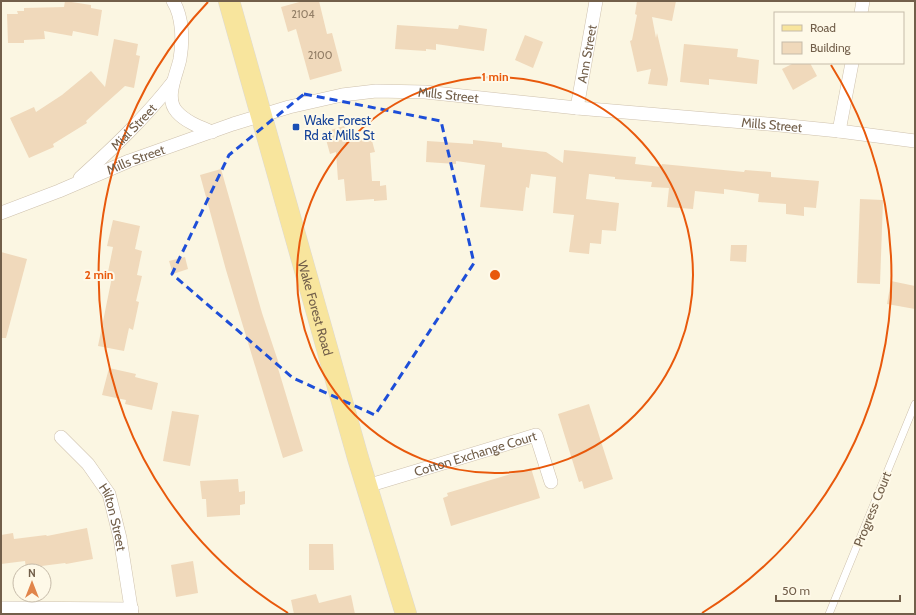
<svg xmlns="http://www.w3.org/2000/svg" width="916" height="615" font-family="Cabin,sans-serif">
  <rect width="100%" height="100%" fill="#fbf6e2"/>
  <g fill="#f0d9bb">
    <polygon points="65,1 91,5 91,8 102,10 98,36 73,31 72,36 44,31 45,39 24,40 24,43 8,43 7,14 18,14 17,11 24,11 24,8 64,7"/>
    <polygon points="303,1 319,1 327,34 332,33 342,71 310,80 296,29 288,32 281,7"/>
    <polygon points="637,1 676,1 672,21 652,17 656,38 657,33 668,79 667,86 648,84 651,69 637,72 630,41 632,40 637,15 635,14"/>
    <polygon points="397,25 458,29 459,25 487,29 484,51 436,44 436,50 426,49 426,51 395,49"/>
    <polygon points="525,35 543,42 533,68 515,60"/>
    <polygon points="114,39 138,44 136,55 140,56 134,88 125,86 86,121 87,123 53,144 54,147 29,158 10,118 34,107 36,112 62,95 91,71 105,87"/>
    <polygon points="684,44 738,49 737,57 759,60 757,84 709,79 709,85 680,82"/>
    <polygon points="794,63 810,63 817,76 793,90 782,69"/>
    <polygon points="344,126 349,139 353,138 354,141 371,137 375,152 370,153 372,181 380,181 380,186 386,185 387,200 374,201 374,199 346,201 344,179 338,180 336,152 330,154 324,132"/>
    <polygon points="473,140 502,143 502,147 546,152 563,163 564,150 636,157 635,164 661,167 662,164 744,172 745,170 771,172 771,177 819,181 816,208 804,207 804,216 786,214 786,204 758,202 759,194 724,189 724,194 695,191 693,209 667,207 669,188 651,187 652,182 615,179 615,177 589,174 586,199 619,203 616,231 602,230 601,244 590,243 589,254 569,252 574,215 553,213 556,177 531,174 529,188 526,187 523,211 480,207 485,165 456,161 456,164 426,162 427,141 473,144"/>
    <polygon points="221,169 262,313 279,364 277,365 303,451 283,458 226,270 200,175"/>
    <polygon points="860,199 883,200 880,284 857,283"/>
    <polygon points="113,220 140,226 135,249 142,251 137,275 142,276 136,301 139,302 133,330 129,328 124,351 98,346 113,272 108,272 113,247 107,246"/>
    <polygon points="731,245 747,245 746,262 730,261"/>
    <polygon points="1,252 27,259 6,338 1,338"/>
    <polygon points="185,257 188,269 173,274 169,261"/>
    <polygon points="891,281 915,286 915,309 887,304"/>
    <polygon points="109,368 136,374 135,377 158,383 152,410 125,404 126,400 102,395"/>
    <polygon points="589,404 613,479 584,489 582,481 579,482 558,414"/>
    <polygon points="172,411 199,415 190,466 163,461"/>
    <polygon points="531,468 540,498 451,526 443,498 448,496 447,493"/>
    <polygon points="238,479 239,492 245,491 245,504 240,505 240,515 207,517 206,499 202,499 200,481"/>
    <polygon points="87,528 93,559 66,564 65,563 26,568 25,561 1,564 1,535 13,533 14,539 46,535 47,536"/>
    <polygon points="309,544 333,544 334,570 309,570"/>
    <polygon points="193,561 198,593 176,597 171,565"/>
    <polygon points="316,594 319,603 351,595 355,614 294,614 291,600"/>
  </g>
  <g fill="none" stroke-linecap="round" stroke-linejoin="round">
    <defs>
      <polyline id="lane" points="829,614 915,404"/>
      <g id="street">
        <path d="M 173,1 C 183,17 183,41 180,59 C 177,74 164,98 177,112 C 186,122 200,127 212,132"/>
        <polyline points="861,13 863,1"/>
        <path id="s1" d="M 577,108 L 596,1"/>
        <polyline points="839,131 852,63"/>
        <path id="s2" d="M 80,178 C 113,148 145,118 173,82"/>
        <path id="s3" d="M 1,213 L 59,191 L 129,161 L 233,124 L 289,107 L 342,95 L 376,91 L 425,92 L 577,108 L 779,125 L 839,131 L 915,141"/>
        <path id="s4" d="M 61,437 L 88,464 L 109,494 L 120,538 L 132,614"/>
        <path id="s5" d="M 367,486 L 536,435 L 551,482"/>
        <polyline points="1,608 132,609"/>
      </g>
      <g id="primary">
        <path id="s6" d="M 229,1 L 358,458 L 406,614"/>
      </g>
    </defs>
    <use href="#lane" stroke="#cec1ad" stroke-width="8"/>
    <use href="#street" stroke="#cec1ad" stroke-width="14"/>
    <use href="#primary" stroke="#ddd9d4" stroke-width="22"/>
    <use href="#lane" stroke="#fff" stroke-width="7"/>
    <use href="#street" stroke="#fff" stroke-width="13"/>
    <use href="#primary" stroke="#f8e59d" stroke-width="21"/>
  </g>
  <path fill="none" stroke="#1d4ed8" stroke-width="3" stroke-dasharray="8 5" stroke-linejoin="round" d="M 304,94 L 441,121 L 474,263 L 375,415 L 293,378 L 172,274 L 229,155 Z"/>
  <g fill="none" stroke="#e8590c" stroke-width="2">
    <circle cx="495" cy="275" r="198"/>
    <path d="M288 613A396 396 0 0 1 208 2M831 65A396 396 0 0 1 702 613"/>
  </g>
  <rect fill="#1a4fb4" stroke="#fef9e8" stroke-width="1.5" x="292" y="123" width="8" height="8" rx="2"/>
  <g text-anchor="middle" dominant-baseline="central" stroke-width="4" stroke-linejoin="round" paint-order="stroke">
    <g font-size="11" fill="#927e66">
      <text x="303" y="14">2104</text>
      <text x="320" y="55">2100</text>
    </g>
    <g font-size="13" fill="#725f4a" stroke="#fef9e8">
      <text stroke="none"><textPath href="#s1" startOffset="55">Ann Street</textPath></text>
      <text stroke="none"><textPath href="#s3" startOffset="468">Mills Street</textPath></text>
      <text stroke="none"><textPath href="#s3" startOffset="793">Mills Street</textPath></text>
      <text stroke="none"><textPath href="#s2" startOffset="74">Mial Street</textPath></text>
      <text stroke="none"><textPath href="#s3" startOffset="145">Mills Street</textPath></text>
      <text stroke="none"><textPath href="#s6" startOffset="319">Wake Forest Road</textPath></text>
      <text stroke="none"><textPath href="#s5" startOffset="113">Cotton Exchange Court</textPath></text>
      <text transform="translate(872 509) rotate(-68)">Progress Court</text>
      <text stroke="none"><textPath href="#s4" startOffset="98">Hilton Street</textPath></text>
    </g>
    <g font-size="13" fill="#164399" stroke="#fef9e8" text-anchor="start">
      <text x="304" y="120">Wake Forest<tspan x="304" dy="15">Rd at Mills St</tspan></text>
    </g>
  </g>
  <circle cx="495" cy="275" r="6" fill="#e8590c" stroke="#fef9e8" stroke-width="2"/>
  <g font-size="12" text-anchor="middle" font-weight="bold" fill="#e8590c" stroke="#fef9e8" stroke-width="4" stroke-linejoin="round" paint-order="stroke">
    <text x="495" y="81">1 min</text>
    <text x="99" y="279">2 min</text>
  </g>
  <rect width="916" height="615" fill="none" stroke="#725f4a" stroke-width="4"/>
  <rect x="774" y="12" width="130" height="52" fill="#fef9e8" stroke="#c6bba9"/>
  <rect x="782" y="25" width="20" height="6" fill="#f8e59d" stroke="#c6bba9"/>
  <text x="810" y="32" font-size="12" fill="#725f4a">Road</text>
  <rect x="782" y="42" width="20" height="12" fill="#f0d9bb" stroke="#c6bba9"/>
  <text x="810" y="52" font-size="12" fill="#725f4a">Building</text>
  <g transform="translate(32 583)"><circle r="19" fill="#fef9e8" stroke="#c6bba9"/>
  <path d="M0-3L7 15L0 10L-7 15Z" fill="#e1854b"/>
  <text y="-6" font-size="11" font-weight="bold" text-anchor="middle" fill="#725f4a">N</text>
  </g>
  <path d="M776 595v6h124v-6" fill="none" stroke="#725f4a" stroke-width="2"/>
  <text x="782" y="595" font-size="12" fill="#725f4a" stroke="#fef9e8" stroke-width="3" paint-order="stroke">50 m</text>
</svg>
